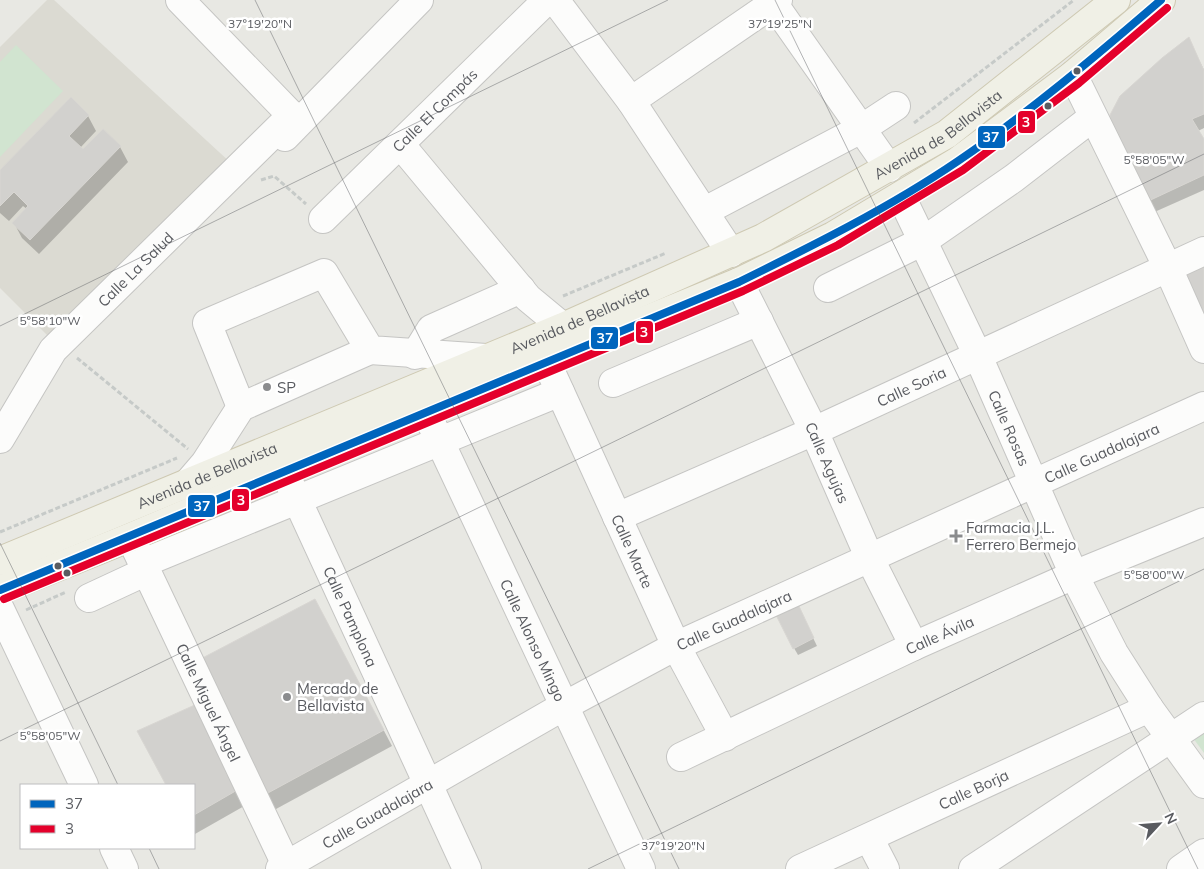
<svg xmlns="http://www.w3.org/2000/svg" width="1204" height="869" font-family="Mulish,sans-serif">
  <rect width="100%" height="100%" fill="#e8e8e3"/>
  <polygon fill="#dbdad2" points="47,0 54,0 232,164 51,339 0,288 0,47"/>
  <g fill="#d1e4d0">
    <polygon points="16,45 63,91 0,157 0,62"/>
    <polygon points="1204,730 1204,753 1193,738"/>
  </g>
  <g fill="#0003">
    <polygon points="1189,39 1204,70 1204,128 1198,131 1204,142 1204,190 1150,214 1143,203"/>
    <polygon points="88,116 96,131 80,148 83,151 120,147 128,162 39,254 22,238 14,223 27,209 23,206 9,221 0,213 0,172"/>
    <polygon points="800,611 817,646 798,655 794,648"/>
    <polygon points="323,615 392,746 265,815 256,800"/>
    <polygon points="205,721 231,782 246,805 195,834 194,785 168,785 139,732"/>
  </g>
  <g fill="#d2d1ce" stroke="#d8d6d2">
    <polygon points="1189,37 1204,71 1204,114 1192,119 1204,139 1204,175 1142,204 1111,133 1110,115 1120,96 1162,58"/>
    <polygon points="71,97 89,115 69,136 83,149 103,129 121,146 30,240 12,223 28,206 14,192 0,206 0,170"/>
    <polygon points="1204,266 1204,329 1182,277"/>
    <polygon points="315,599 384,730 255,800 191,664"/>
    <polygon points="797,602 814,638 793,649 775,613"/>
    <polygon points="197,704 227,775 239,789 194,815 194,785 166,785 137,731"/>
  </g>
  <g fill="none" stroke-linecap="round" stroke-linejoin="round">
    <defs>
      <g id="minor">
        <polyline points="180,0 298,122"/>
        <polyline points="555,0 631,101 731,253"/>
        <polyline points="771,0 889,168"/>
        <polyline points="1073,75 1168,268 1204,349"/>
        <polyline points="631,101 778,0"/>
        <polyline points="285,137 419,0"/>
        <polyline points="400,144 528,298 563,327"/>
        <path id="s1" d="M 901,196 L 978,356 L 1074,575 L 1114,653 L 1149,708 L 1204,784"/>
        <polyline points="705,211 861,129 896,106"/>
        <path id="s2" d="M 323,219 L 547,0"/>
        <path id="s3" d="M 739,282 L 814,431 L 870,559 L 914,646"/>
        <polyline points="828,288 923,241 1014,178 1093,117"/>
        <polyline points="415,355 431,329 521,289"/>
        <path id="s4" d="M 546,361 L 676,646 L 725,737"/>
        <polyline points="613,383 759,321"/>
        <polyline points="241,407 207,323 324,273 370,350 486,358"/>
        <path id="s5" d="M 426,412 L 641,869"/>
        <path id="s6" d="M 0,439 L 53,350 L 292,115"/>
        <path id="s7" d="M 289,482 L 467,869"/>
        <polyline points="187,484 205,463 241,407 370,350"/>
        <path id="s8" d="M 617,517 L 814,431 L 1204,251"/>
        <path id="s9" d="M 135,547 L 288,869"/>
        <polyline points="143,563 560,392"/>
        <polyline points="89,598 147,571"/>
        <polyline points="0,609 84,785"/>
        <path id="s10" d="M 681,757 L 914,646 L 1074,575 L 1204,522"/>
        <polyline points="869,838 885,869"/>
        <polyline points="114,848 124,869"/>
        <path id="s11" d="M 280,869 L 564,706 L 676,646 L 1204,406"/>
        <path id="s12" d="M 800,869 L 1149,708"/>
        <polyline points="973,869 1204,716"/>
        <polyline points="1181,869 1204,853"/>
      </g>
      <g id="major">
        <path id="s13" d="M 0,561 L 563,327 L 763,238 L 947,134 L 1116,0"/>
        <polyline points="0,590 131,537 546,361 739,282 833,236 958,161 1073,75 1161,0"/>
      </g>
    </defs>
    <use href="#minor" stroke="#c5c5c3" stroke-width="30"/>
    <use href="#major" stroke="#cec9b2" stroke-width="30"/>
    <g stroke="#c6cac8" stroke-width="3" stroke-dasharray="5 2.5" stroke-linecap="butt">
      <polyline points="914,123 1074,0"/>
      <polyline points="261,180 274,176 306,204"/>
      <polyline points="563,296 666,253"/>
      <polyline points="77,358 188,449"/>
      <polyline points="0,532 177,458"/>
      <polyline points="26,610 66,592"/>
    </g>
    <use href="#minor" stroke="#fcfcfb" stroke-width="28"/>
    <use href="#major" stroke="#f0f0e6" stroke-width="28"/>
    <defs>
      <path id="bus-1" d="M 0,590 L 739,282 C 814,245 889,208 958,161 C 1030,112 1096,56 1161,0"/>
      <polyline id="bus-2" points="4,599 743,291 838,245 963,170 1079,83 1167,8"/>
    </defs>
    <use href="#bus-1" stroke="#fff" stroke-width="11"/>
    <use href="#bus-2" stroke="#fff" stroke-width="11"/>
    <use href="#bus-1" stroke="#0065bd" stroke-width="8"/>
    <use href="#bus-2" stroke="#e4002b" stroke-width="8"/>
  </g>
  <path fill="none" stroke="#595b60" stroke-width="1" stroke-opacity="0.45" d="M 255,0 L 679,869M 775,0 L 1198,869M 0,326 L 668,0M 0,543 L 118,785M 0,741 L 1204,154M 149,848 L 159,869M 588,869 L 1204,569"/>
  <g fill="#595b60" stroke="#fff" stroke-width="2">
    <circle cx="1077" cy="71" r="4.5"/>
    <circle cx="1048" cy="106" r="4.5"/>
    <circle cx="58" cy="566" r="4.5"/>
    <circle cx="67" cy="573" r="4.5"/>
  </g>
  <g fill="#8b8c8e" stroke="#fff" stroke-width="2">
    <circle cx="267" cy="387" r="5"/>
    <path d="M953.5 528.5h5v5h5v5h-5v5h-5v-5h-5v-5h5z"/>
    <circle cx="287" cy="697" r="5"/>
  </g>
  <g text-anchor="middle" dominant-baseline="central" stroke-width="5" stroke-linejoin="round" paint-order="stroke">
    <g font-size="15" fill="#595b60" stroke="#fff">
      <text stroke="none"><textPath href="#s2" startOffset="156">Calle El Compás</textPath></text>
      <text stroke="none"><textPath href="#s13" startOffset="1032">Avenida de Bellavista</textPath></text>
      <text stroke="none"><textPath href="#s6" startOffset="219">Calle La Salud</textPath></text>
      <text stroke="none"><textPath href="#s13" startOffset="628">Avenida de Bellavista</textPath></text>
      <text stroke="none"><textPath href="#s8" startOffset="322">Calle Soria</textPath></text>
      <text stroke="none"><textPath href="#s1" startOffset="256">Calle Rosas</textPath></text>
      <text stroke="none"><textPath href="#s11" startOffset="922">Calle Guadalajara</textPath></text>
      <text stroke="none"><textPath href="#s3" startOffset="201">Calle Agujas</textPath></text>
      <text stroke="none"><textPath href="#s13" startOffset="224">Avenida de Bellavista</textPath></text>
      <text stroke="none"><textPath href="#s4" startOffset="209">Calle Marte</textPath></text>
      <text stroke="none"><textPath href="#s7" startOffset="148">Calle Pamplona</textPath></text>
      <text stroke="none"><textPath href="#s11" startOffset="518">Calle Guadalajara</textPath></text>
      <text stroke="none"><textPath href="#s10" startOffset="286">Calle Ávila</textPath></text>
      <text stroke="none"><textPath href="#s5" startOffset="252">Calle Alonso Mingo</textPath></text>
      <text stroke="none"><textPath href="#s9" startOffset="172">Calle Miguel Ángel</textPath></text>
      <text stroke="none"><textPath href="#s12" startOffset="191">Calle Borja</textPath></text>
      <text stroke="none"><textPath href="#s11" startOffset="112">Calle Guadalajara</textPath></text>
    </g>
    <g font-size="15" fill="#595b60" stroke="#fff" text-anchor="start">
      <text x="277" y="387">SP</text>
      <text x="966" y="527">Farmacia J.L.<tspan x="966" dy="17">Ferrero Bermejo</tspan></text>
      <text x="297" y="688">Mercado de<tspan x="297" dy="17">Bellavista</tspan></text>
    </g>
  </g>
  <g font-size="12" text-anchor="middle" fill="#595b60" stroke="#fff" stroke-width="5" stroke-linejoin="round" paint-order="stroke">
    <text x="260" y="28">37°19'20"N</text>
    <text x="780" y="28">37°19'25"N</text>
    <text x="1154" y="164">5°58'05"W</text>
    <text x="50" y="325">5°58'10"W</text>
    <text x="1154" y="579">5°58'00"W</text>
    <text x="50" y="740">5°58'05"W</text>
    <text x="673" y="850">37°19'20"N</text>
  </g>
  <g stroke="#fff" stroke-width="2">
    <rect x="1017" y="110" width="19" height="24" rx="5" fill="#e4002b"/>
    <rect x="977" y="125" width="29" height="24" rx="5" fill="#0065bd"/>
    <rect x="635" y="320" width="19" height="24" rx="5" fill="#e4002b"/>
    <rect x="590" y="326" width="29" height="24" rx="5" fill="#0065bd"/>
    <rect x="231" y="488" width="19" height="24" rx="5" fill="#e4002b"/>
    <rect x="187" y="494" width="29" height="24" rx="5" fill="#0065bd"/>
  </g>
  <g font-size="14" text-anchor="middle" font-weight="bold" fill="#fff">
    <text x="1026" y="127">3</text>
    <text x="991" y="142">37</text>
    <text x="644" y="337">3</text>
    <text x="605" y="343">37</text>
    <text x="241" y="505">3</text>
    <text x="202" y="511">37</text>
  </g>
  <rect x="20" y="784" width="175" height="65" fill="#ffffff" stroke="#bdbdbf"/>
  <rect x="30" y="800" width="25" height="8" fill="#0065bd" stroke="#bdbdbf"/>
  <text x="65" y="809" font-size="15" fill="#595b60">37</text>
  <rect x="30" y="825" width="25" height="8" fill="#e4002b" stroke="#bdbdbf"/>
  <text x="65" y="834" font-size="15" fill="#595b60">3</text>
  <g transform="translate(1159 824) rotate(64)" stroke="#ffffff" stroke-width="4" paint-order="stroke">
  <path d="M0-4L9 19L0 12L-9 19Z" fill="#595b60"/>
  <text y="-8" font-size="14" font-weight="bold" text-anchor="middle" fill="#595b60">N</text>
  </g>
</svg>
